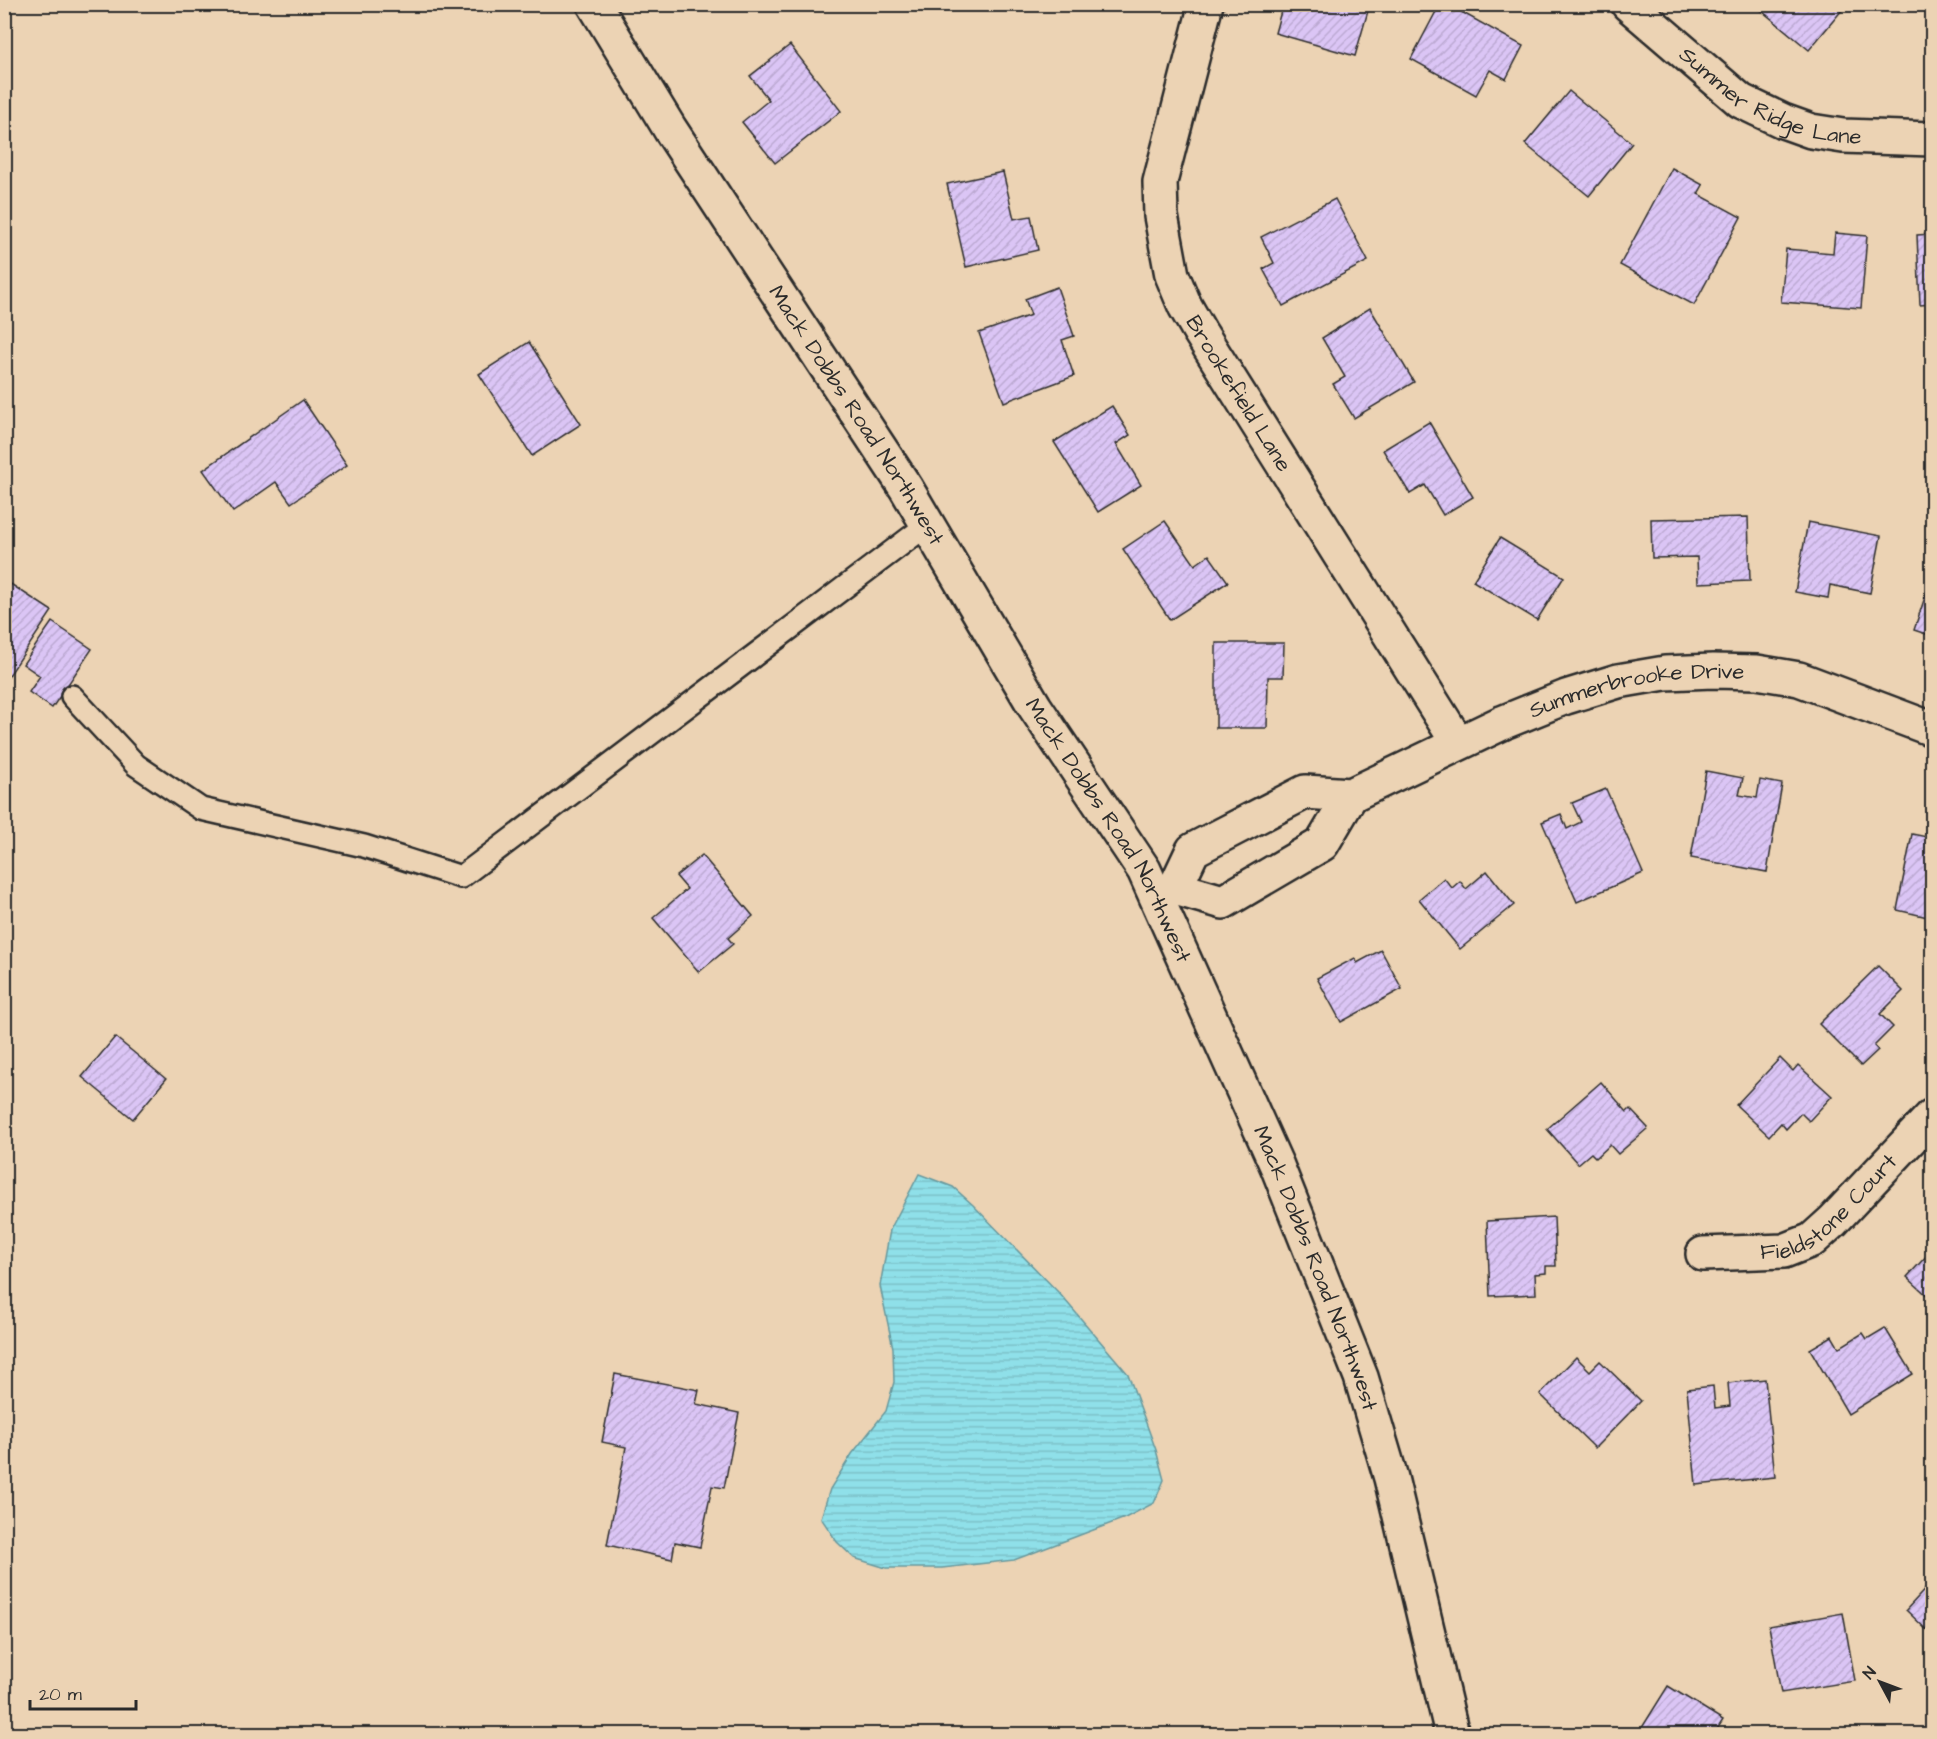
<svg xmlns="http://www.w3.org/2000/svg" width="1937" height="1739" font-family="'Architects Daughter',sans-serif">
  <defs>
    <pattern id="water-rules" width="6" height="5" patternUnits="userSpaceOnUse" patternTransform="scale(1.5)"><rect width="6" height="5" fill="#8fe0e9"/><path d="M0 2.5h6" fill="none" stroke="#7cc0c8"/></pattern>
    <pattern id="building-hatch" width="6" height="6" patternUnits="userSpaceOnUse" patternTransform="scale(1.5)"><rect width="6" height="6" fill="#dbc5f5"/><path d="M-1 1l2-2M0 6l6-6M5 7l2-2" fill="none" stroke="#bca9d2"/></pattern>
  </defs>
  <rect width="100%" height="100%" fill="#ecd3b4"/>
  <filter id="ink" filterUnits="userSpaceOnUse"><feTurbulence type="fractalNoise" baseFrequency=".0167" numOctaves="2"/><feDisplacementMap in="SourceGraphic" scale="12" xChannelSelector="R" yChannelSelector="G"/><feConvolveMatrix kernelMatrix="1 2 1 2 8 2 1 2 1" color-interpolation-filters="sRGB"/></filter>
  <g filter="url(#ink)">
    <polygon fill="url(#water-rules)" stroke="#67989d" stroke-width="1.5" points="919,1174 953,1187 973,1205 1059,1293 1128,1374 1156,1450 1164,1480 1154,1503 1125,1518 1014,1560 942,1568 886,1568 854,1558 837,1542 821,1518 830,1489 852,1454 886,1411 894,1382 893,1348 880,1286 890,1230"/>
    <g fill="url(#building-hatch)" stroke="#2b2b2b" stroke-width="1.5">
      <polygon points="1283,4 1370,4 1355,56 1275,33"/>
      <polygon points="1440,4 1447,4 1523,46 1506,79 1490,70 1476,95 1411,59"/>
      <polygon points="1757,4 1847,4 1809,50 1756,6"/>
      <polygon points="790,45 841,111 775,163 742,122 769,100 750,76"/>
      <polygon points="1569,91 1632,143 1589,196 1525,144"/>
      <polygon points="1672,168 1703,185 1698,194 1741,217 1694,305 1620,265"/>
      <polygon points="1003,172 1014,219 1031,216 1038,250 966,267 947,184"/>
      <polygon points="1335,199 1368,261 1283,306 1263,269 1274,263 1261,237"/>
      <polygon points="1835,233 1867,236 1861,308 1781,302 1786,249 1833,253"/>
      <polygon points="1932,234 1932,304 1920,305 1917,235"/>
      <polygon points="1057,287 1074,336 1062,340 1074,376 1004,402 979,333 1031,315 1025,299"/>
      <polygon points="1370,308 1414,382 1354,418 1333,384 1345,377 1322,338"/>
      <polygon points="529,342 581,424 532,456 479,374"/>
      <polygon points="303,400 347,465 291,503 276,482 233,512 203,470"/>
      <polygon points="1112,406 1130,435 1116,444 1141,485 1098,512 1054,442"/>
      <polygon points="1429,422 1473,497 1443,515 1425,485 1410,494 1383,450"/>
      <polygon points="1748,517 1750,581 1698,583 1697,557 1652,558 1651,519"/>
      <polygon points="1165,521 1195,565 1209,555 1228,582 1170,620 1123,549"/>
      <polygon points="1808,522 1881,536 1870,593 1830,585 1828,598 1795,592"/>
      <polygon points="1500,538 1564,577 1537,620 1473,581"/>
      <polygon points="1932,576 1932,636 1914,630"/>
      <polygon points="6,581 52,611 4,683 4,583"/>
      <polygon points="52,622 92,649 52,708 29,692 40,676 23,664"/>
      <polygon points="1216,643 1284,643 1283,677 1268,677 1267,728 1216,728"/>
      <polygon points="1706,771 1743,778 1739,795 1757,798 1760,780 1782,784 1767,872 1691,858"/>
      <polygon points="1606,789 1643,873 1577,902 1542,822 1561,814 1567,829 1581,822 1572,803"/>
      <polygon points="1912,834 1932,838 1932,918 1897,910"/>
      <polygon points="702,855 753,916 728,938 733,944 699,972 653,918 687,889 676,876"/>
      <polygon points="1487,871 1514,905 1460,949 1419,899 1444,878 1452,888 1460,881 1466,889"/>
      <polygon points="1381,950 1402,989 1341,1022 1317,978 1355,958 1357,963"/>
      <polygon points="1878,966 1903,991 1880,1014 1893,1027 1874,1046 1878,1050 1861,1066 1819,1024"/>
      <polygon points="115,1037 166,1079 133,1119 82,1077"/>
      <polygon points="1780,1058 1793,1071 1798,1065 1832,1096 1809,1121 1801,1113 1786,1129 1781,1123 1769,1136 1736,1105"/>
      <polygon points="1601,1082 1627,1112 1630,1109 1648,1128 1618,1154 1610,1145 1596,1158 1591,1153 1578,1164 1547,1129"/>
      <polygon points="1554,1217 1556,1266 1546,1266 1546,1273 1535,1274 1536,1294 1490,1296 1487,1221"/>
      <polygon points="1932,1250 1932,1300 1907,1277"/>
      <polygon points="1885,1328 1913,1374 1848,1414 1810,1349 1832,1336 1839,1348 1863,1333 1867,1339"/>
      <polygon points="1576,1357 1590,1371 1600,1361 1641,1401 1595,1448 1540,1394"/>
      <polygon points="615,1374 699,1390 696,1404 739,1413 724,1488 712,1486 700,1547 675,1542 672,1559 607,1545 626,1447 602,1442"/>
      <polygon points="1765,1379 1775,1477 1696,1485 1687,1389 1713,1386 1715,1408 1730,1406 1728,1383"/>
      <polygon points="1932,1582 1932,1635 1906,1610"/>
      <polygon points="1843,1613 1855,1681 1781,1693 1769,1626"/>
      <polygon points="1668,1686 1723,1720 1714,1734 1638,1734"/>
    </g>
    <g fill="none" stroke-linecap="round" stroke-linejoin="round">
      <defs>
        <polyline id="lane" points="72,696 136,765 201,809 364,846 461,877 927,525"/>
        <g id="street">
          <path id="s1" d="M 1206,4 L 1160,182 L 1161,216 L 1172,275 L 1185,306 L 1200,332 L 1458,743"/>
          <path id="s2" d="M 1628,4 L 1741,101 L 1783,121 L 1811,131 L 1843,136 L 1932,139"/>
          <path id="s3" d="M 1175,888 L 1193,850 L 1305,792 L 1351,795 L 1504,722 L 1566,697 L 1618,681 L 1665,673 L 1713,671 L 1757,672 L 1799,679 L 1932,729"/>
          <polyline points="1157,896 1175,888 1223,902 1322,844 1351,795"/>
          <path id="s4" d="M 1703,1254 L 1784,1251 L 1812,1240 L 1833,1221 L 1932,1116"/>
        </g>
        <g id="secondary">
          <path id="s5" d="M 594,4 L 670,129 L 906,488 L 1035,707 L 1144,870 L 1277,1166 L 1361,1377 L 1391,1478 L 1452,1734"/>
        </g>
      </defs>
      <use href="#lane" stroke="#2b2b2b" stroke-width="26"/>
      <use href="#street" stroke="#2b2b2b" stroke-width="38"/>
      <use href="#secondary" stroke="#2b2b2b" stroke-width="38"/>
      <use href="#lane" stroke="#ecd3b4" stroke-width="21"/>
      <use href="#street" stroke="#ecd3b4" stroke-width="33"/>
      <use href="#secondary" stroke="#ecd3b4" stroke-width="33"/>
    </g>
  </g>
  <g text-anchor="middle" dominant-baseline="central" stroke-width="5" stroke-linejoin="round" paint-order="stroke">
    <g font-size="22" fill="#2b2b2b" stroke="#ecd3b4">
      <text stroke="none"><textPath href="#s2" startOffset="174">Summer Ridge Lane</textPath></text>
      <text stroke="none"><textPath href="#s1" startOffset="414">Brookefield Lane</textPath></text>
      <text stroke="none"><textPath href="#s5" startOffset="488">Mack Dobbs Road Northwest</textPath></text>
      <text stroke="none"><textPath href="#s3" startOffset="522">Summerbrooke Drive</textPath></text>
      <text stroke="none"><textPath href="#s5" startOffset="974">Mack Dobbs Road Northwest</textPath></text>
      <text stroke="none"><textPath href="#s4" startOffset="142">Fieldstone Court</textPath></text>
      <text stroke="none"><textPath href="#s5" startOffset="1460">Mack Dobbs Road Northwest</textPath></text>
    </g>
  </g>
  <rect width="1937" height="1739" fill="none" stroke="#ecd3b4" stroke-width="24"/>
  <rect x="12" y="12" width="1913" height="1715" fill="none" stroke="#2b2b2b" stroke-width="2" filter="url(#ink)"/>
  <g transform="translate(1880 1682) rotate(311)" stroke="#ecd3b4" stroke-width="4.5" paint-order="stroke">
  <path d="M0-4.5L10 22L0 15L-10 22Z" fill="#2b2b2b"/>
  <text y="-9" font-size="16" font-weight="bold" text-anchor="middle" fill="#2b2b2b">N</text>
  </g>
  <path d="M30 1700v9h106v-9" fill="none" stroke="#2b2b2b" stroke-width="3"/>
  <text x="39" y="1700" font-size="18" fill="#2b2b2b" stroke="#ecd3b4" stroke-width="4.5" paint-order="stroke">20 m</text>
</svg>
